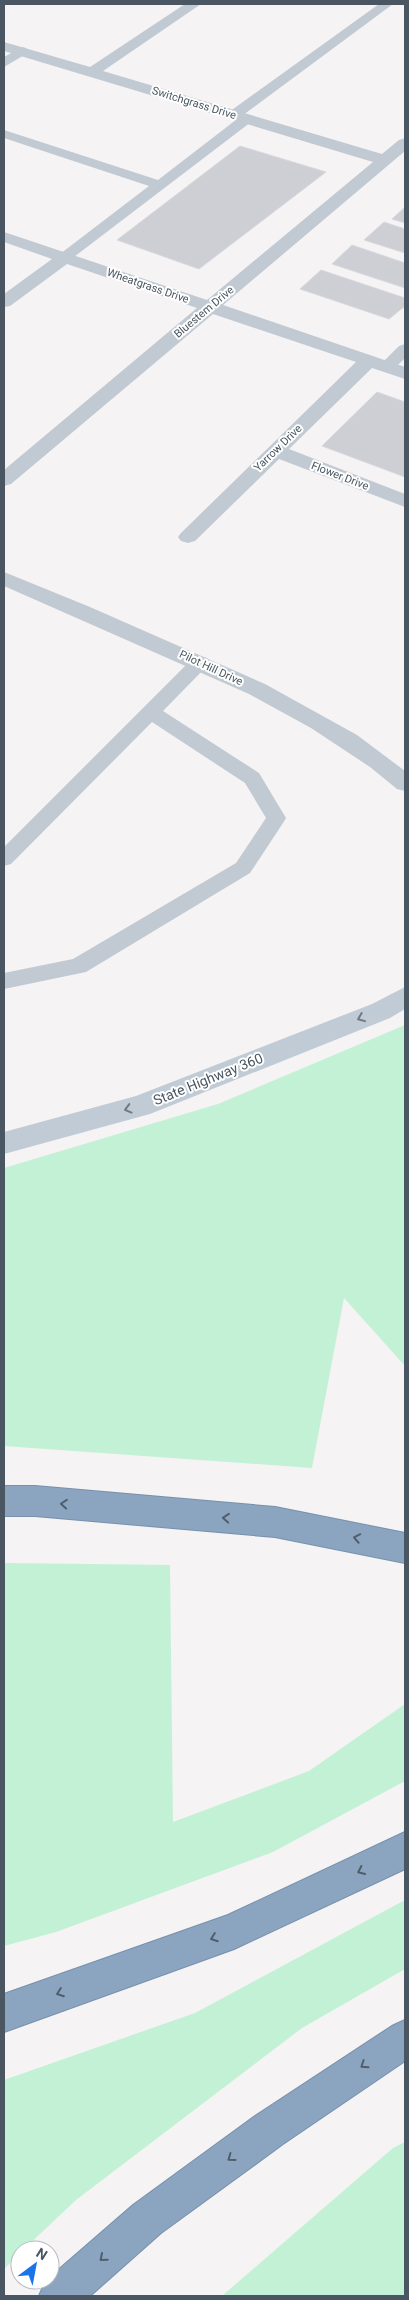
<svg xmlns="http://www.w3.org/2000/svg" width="409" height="2300" font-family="Roboto,sans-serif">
  <rect width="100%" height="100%" fill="#f5f3f3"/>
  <g fill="#c3f1d5">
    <polygon points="405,1025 405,1366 344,1298 312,1468 4,1446 4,1168 218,1104"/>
    <polygon points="4,1563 170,1565 173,1822 309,1771 405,1704 405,1781 273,1852 56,1932 4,1946"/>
    <polygon points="405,1900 405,1969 302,2028 76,2200 23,2250 20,2250 20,2253 4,2269 4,2080 195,2013"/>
    <polygon points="405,2142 405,2296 222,2296 393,2148"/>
  </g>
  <g fill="#cdcfd5" stroke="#d7d9de">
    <polygon points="240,146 326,172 199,269 117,240"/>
    <polygon points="405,207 405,223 392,219"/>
    <polygon points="384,222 405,229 405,253 364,240"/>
    <polygon points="352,245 405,263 405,288 332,264"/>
    <polygon points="321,270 405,298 405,306 389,319 300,289"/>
    <polygon points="377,392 405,402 405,477 322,446"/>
  </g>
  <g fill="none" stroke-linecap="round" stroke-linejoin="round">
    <defs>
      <g id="highway">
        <polygon points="4,1486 35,1486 275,1507 405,1533 405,1563 275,1537 35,1516 4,1516"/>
        <polygon points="405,1832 405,1869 234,1949 4,2032 4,1994 228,1915"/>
        <polygon points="405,2020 405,2061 283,2144 161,2233 90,2296 39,2296 45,2282 50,2280 50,2277 133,2205 255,2116 392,2026"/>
      </g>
    </defs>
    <use href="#highway" stroke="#7690ad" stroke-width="2"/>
    <g fill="#c1cad2" fill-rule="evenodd">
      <polygon points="379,4 393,4 239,118 229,118 227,115 229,112"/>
      <polygon points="22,47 26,48 28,51 26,54 4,67 4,57"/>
      <polygon points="246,115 253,119 251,122 70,260 60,260 58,257 60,254 149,186 4,138 4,130 158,180 241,116"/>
      <polygon points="405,344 405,358 393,370 381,370 379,367 381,364 399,346"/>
      <polygon points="200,656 207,658 209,662 207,666 163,711 259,773 286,818 283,823 250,873 86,972 4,989 4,973 73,959 236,863 266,818 245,783 152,722 11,864 4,866 4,847 193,658"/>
    </g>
    <g fill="#c1cad2" fill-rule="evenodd">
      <polygon points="185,4 201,4 103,71 382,154 399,140 405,138 405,151 223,305 405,367 405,379 372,368 289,449 405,494 405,507 279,459 195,541 188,543 181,541 178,537 181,533 356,362 213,314 11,484 4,486 4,470 197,308 67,264 10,306 4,307 4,294 52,259 4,242 4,232 207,300 373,162 4,51 4,42 90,67"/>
      <polygon points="4,572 90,607 265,684 357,735 405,771 405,791 397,789 370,767 311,728 249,694 4,586"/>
    </g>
    <polygon fill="#c1cbd6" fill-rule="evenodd" points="405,987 405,1009 390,1018 150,1114 4,1154 4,1132 136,1096 372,1004"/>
    <use href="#highway" fill="#8ba5c1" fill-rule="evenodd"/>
  </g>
  <defs><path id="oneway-chevron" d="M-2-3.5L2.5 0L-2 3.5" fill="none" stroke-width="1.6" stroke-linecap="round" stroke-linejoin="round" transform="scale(1.25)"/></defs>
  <g stroke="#6e7984">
    <use href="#oneway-chevron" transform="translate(361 1018) rotate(158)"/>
    <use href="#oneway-chevron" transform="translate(128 1109) rotate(165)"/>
  </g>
  <g stroke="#505e6b">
    <use href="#oneway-chevron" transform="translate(64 1504) rotate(-175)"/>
    <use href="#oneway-chevron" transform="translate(226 1518) rotate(-175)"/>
    <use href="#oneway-chevron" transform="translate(357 1538) rotate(-169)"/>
    <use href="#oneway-chevron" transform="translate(361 1871) rotate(155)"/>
    <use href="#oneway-chevron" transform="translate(214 1938) rotate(160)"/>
    <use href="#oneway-chevron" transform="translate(60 1993) rotate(160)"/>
    <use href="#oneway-chevron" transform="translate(364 2065) rotate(146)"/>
    <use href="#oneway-chevron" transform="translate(231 2158) rotate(144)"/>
    <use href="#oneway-chevron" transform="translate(103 2258) rotate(139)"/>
  </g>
  <g text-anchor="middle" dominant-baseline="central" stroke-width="4" stroke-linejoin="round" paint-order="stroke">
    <g font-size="11" fill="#4a5661" stroke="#fff">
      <text transform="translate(194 103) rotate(17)">Switchgrass Drive</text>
      <text transform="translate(148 286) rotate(19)">Wheatgrass Drive</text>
      <text transform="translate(204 312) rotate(-40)">Bluestem Drive</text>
      <text transform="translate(278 448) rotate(-44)">Yarrow Drive</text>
      <text transform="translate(340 476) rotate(21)">Flower Drive</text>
      <text transform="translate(211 668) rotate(25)">Pilot Hill Drive</text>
    </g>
    <g font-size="14" fill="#4a5661" stroke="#fff">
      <text transform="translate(208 1079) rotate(-22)">State Highway 360</text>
    </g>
  </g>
  <rect width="409" height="2300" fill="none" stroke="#4a5661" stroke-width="10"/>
  <g transform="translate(35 2265) rotate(32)"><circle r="24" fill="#ffffff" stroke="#b7bbc0"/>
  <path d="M0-4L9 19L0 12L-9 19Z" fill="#1a73e8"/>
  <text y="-8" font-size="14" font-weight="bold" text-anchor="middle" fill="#4a5661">N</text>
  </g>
</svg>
